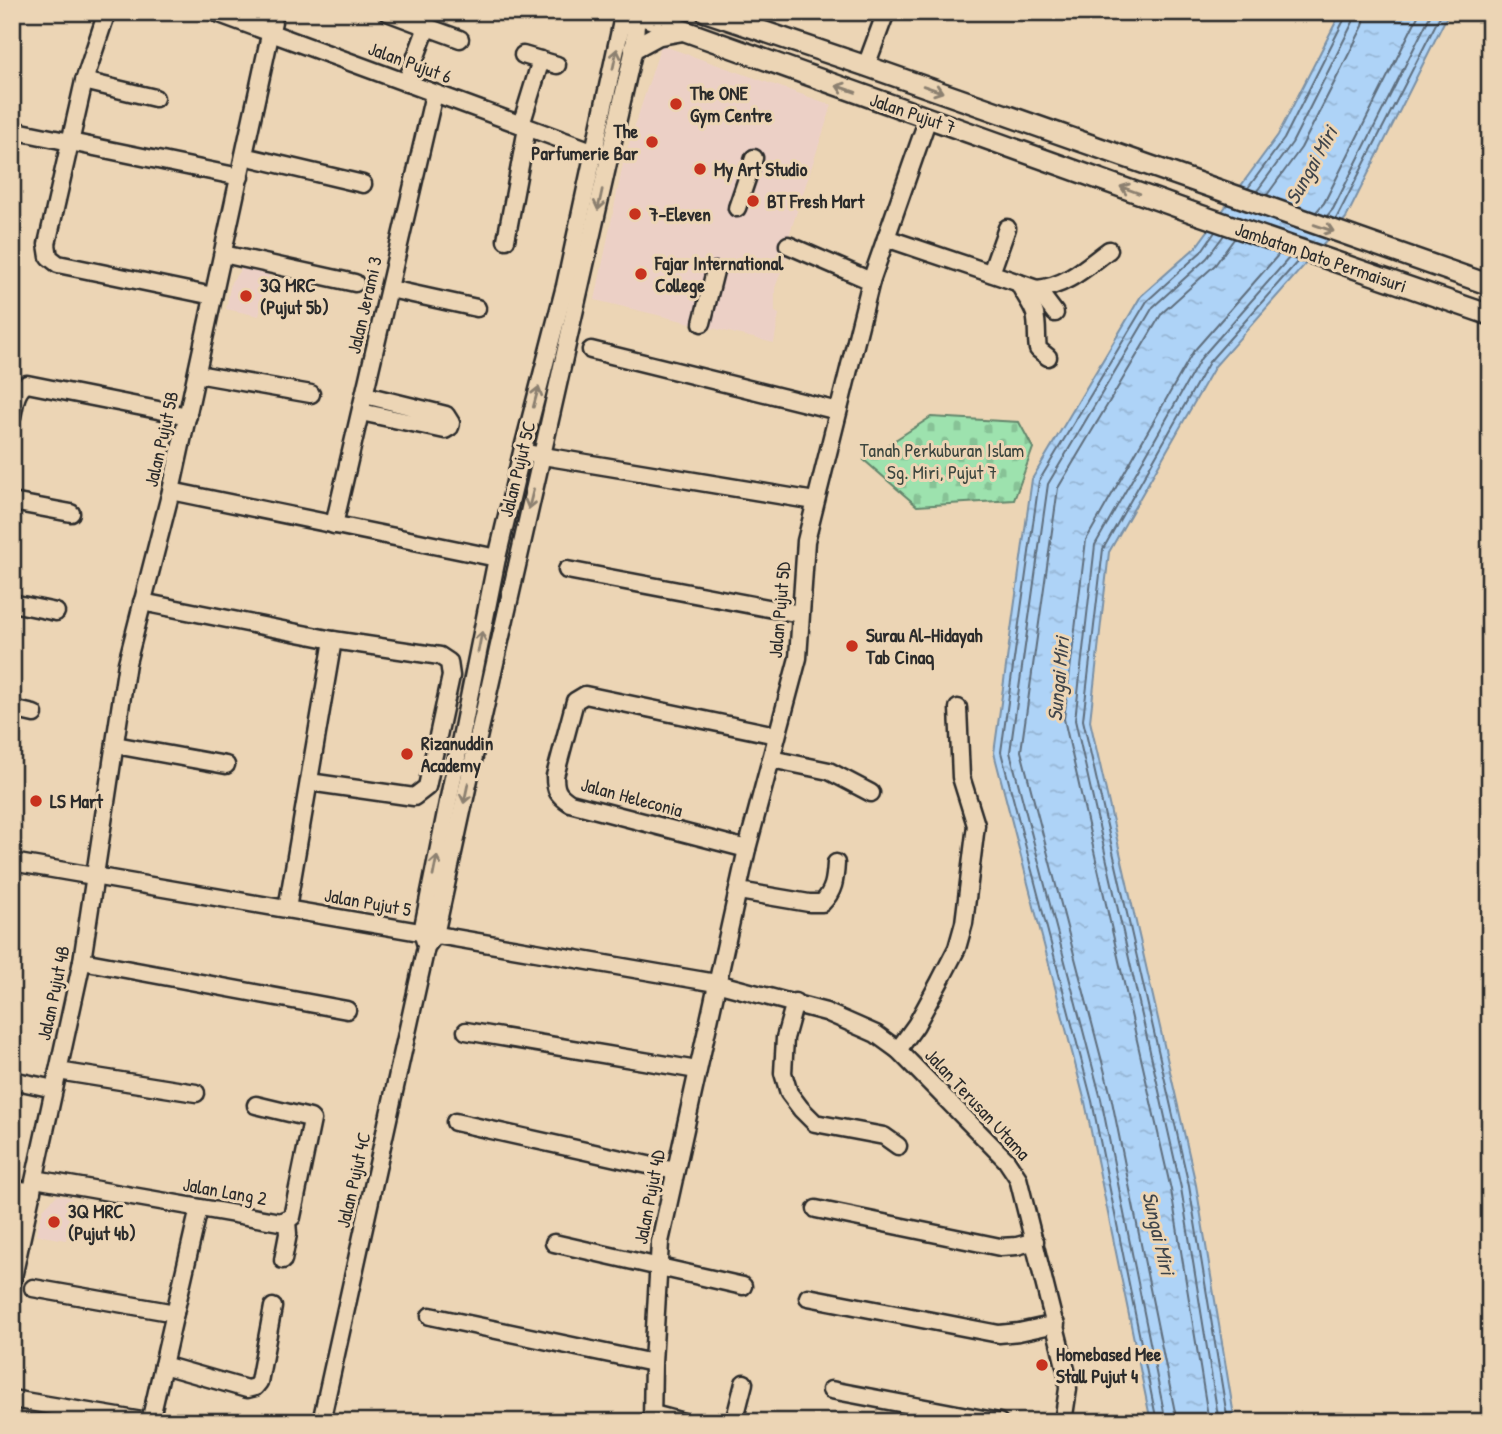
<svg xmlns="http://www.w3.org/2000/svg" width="1502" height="1434" font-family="'Patrick Hand',sans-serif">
  <defs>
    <pattern id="cemetery-stones" width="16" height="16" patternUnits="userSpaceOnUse" patternTransform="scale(1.75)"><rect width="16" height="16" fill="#9de2ae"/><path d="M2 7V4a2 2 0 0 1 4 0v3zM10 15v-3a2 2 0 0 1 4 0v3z" fill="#87c296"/></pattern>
    <pattern id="water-ripples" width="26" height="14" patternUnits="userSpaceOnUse" patternTransform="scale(1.75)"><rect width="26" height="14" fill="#aed3f7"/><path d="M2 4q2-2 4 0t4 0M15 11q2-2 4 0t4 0" fill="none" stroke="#96b5d4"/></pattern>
  </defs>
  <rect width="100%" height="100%" fill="#ecd5b5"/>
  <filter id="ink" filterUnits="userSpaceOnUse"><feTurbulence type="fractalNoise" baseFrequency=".0143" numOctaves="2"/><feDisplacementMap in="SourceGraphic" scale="14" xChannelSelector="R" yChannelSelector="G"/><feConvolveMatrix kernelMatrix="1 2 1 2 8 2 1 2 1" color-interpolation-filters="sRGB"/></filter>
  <g filter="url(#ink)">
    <g fill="#ecd0c6">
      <polygon points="661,45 832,105 786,245 789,250 775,288 775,312 779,314 774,343 595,300 624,159"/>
      <polygon points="242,268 269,275 259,316 226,309 231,282"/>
      <polygon points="57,1195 72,1198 66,1240 36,1235 43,1209"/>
    </g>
    <polygon fill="url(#cemetery-stones)" stroke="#64866c" stroke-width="2" points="931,417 1019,422 1033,448 1014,500 917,506 864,460"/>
    <polygon fill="url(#water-ripples)" stroke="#7a90a5" stroke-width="2" points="1341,12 1449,12 1346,218 1215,366 1109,552 1090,721 1196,1185 1235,1422 1151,1422 1085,1102 994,753 1032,479 1141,296 1196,247 1278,135"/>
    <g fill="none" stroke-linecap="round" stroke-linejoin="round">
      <g stroke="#5f6e7d" stroke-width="2">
        <polyline points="1248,188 1284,139 1345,18 1346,12"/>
        <polyline points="1257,191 1292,143 1353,22 1355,12"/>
        <polyline points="1267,195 1301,148 1363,26 1366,12"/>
        <polyline points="1316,212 1324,203 1420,12"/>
        <polyline points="1327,216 1333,209 1432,12"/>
        <polyline points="1336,219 1442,12"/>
        <polyline points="1157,1422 1092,1101 1001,752 1039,481 1147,301 1201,252 1215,232"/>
        <polyline points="1166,1422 1101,1099 1010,752 1048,484 1153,307 1207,258 1224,235"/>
        <polyline points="1177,1422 1111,1096 1021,751 1058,488 1162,313 1215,265 1234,239"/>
        <polyline points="1209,1422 1171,1190 1064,719 1086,540 1193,352 1279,254"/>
        <polyline points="1219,1422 1181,1188 1075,720 1095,545 1201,358 1289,258"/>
        <polyline points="1228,1422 1189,1186 1083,720 1103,549 1209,362 1298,261"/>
      </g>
      <defs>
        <g id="minor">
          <polyline points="107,12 84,81 47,244 49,257 58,264 213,296"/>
          <polyline points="214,12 603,155"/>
          <polyline points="387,12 427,27"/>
          <polyline points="523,55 557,65"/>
          <polyline points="866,66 886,12"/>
          <polyline points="84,81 155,98"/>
          <polyline points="406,83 427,27 460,39"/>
          <polyline points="521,125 541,60"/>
          <polyline points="12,130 240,177"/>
          <polyline points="244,156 363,184"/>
          <polyline points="737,208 754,158"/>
          <path d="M 886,238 L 1037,289 C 1067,286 1086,267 1109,250"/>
          <polyline points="506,240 527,128"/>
          <polyline points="788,245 871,281"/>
          <polyline points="223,254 355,283"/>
          <polyline points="991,273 1007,228"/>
          <path d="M 1019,283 C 1023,294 1032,303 1035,314 C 1038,326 1036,337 1038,349 L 1048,357"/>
          <polyline points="390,289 477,308"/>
          <polyline points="1037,289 1055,313"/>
          <polyline points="702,323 715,271"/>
          <polyline points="591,350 838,411"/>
          <polyline points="197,374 311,394"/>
          <polyline points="361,412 445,430 450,427 451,423 446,415 365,395"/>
          <path d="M 12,417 C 15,405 15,390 27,384 L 188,416"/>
          <polyline points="531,454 815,501"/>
          <polyline points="171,491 497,558"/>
          <polyline points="12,502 71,513"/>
          <polyline points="334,525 434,94"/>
          <polyline points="567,570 800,614"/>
          <polyline points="142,602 333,640 440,656 449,662 451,676 427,787 414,797 309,782"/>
          <polyline points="12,603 56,612"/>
          <polyline points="12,709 34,714"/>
          <polyline points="115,745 226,765"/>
          <polyline points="771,759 829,771 871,793"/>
          <path d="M 747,849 L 570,803 C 558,795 555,791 555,776 L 575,701 L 585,695 L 776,735"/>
          <polyline points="12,862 716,983 826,1012 876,1034 898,1050 1006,1160 1018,1178 1067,1374 1068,1389 1063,1422"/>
          <path d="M 739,891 L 809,903 L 822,903 C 834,891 835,880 836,863"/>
          <polyline points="287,909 333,640"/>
          <polyline points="425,942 422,932 497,558 522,452 565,286 624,12"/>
          <polyline points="82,961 347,1010"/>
          <polyline points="795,1002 785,1038 783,1073 789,1093 801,1109 815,1123 884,1136 898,1146"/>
          <polyline points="466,1031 697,1070"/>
          <polyline points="898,1050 916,1025 940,981 957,948 964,923 976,825 961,777 958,708"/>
          <polyline points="58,1071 196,1093"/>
          <polyline points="12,1080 54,1089"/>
          <polyline points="455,1122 675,1171"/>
          <polyline points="35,1179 280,1222 292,1217 312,1120 310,1118 256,1105"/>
          <polyline points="12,1188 32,1192"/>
          <polyline points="816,1209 1000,1247 1017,1246 1035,1241"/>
          <polyline points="554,1243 743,1286"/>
          <polyline points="283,1260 288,1234 287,1221"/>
          <polyline points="12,1282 82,961 127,663 171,491 275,12"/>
          <polyline points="33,1288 175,1313"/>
          <polyline points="808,1297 999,1334 1019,1332 1056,1324"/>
          <polyline points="430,1316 653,1363"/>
          <polyline points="163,1365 247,1389 255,1387 259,1382 273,1307"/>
          <polyline points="831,1390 999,1422"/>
          <polyline points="12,1399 148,1422"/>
          <polyline points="653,1414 683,1422"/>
          <polyline points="150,1422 199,1208"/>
          <path d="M 321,1422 L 426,947 L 435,935 C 499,639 566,344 634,48 L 637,14"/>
          <polyline points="652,1422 653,1363 660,1242 747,849 798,658 806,541 871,281 928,118"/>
          <polyline points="734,1422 744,1383"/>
        </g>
        <g id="major">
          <polyline points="632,12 1194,213 1490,315"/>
          <polyline points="706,12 866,66 1490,285"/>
          <polyline points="634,48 658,35 680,31"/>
        </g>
      </defs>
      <use href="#minor" stroke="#2b2b2b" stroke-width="21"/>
      <use href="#major" stroke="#2b2b2b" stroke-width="24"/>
      <use href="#minor" stroke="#ecd5b5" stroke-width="16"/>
      <use href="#major" stroke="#ecd5b5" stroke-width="19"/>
    </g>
    <defs><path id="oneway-shaft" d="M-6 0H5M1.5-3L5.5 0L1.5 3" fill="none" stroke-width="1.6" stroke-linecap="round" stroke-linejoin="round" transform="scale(1.75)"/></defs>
    <g stroke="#8c8070">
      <use href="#oneway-shaft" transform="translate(615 59) rotate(-78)"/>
      <use href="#oneway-shaft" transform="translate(846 89) rotate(-161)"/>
      <use href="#oneway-shaft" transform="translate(933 89) rotate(19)"/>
      <use href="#oneway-shaft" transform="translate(1130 190) rotate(-160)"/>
      <use href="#oneway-shaft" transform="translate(600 200) rotate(102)"/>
      <use href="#oneway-shaft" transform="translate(1324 228) rotate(19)"/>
      <use href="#oneway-shaft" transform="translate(536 397) rotate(-75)"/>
      <use href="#oneway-shaft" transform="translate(531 499) rotate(104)"/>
      <use href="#oneway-shaft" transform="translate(480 642) rotate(-79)"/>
      <use href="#oneway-shaft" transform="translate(466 793) rotate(102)"/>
      <use href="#oneway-shaft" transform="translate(435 866) rotate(-79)"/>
    </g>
  </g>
  <g fill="#c8321e" stroke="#ecd5b5" stroke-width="2.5">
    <circle cx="676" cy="104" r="7"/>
    <circle cx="652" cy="142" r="7"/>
    <circle cx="700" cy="169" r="7"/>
    <circle cx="753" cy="201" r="7"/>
    <circle cx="635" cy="214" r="7"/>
    <circle cx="641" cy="274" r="7"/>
    <circle cx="246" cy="296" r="7"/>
    <circle cx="852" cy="646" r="7"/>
    <circle cx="407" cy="754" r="7"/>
    <circle cx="36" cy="801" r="7"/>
    <circle cx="54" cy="1222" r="7"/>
    <circle cx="1042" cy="1365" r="7"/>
  </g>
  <g text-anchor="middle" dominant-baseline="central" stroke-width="6" stroke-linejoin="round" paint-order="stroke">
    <g font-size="19" fill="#2b2b2b" stroke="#ecd5b5">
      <text transform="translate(410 62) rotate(20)">Jalan Pujut 6</text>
      <text transform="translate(913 113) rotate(19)">Jalan Pujut 7</text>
      <text transform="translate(1321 257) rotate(19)">Jambatan Dato Permaisuri</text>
      <text transform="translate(364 305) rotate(-77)">Jalan Jerami 3</text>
      <text transform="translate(161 439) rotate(-77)">Jalan Pujut 5B</text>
      <text transform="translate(517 469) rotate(-76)">Jalan Pujut 5C</text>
      <text transform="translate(779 610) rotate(-85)">Jalan Pujut 5D</text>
      <text transform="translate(632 797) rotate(15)">Jalan Heleconia</text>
      <text transform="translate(368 902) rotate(10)">Jalan Pujut 5</text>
      <text transform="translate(53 993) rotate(-78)">Jalan Pujut 4B</text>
      <text transform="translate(978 1104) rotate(47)">Jalan Terusan Utama</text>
      <text transform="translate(353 1180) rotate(-77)">Jalan Pujut 4C</text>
      <text transform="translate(225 1191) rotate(10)">Jalan Lang 2</text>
      <text transform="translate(649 1197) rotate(-79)">Jalan Pujut 4D</text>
    </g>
    <g font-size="19" font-weight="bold" fill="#2b2b2b" stroke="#ecd5b5" text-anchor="start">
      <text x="690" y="93">The ONE<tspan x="690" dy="22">Gym Centre</tspan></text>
      <text x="638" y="131" text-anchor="end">The<tspan x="638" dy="22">Parfumerie Bar</tspan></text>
      <text x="714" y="169">My Art Studio</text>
      <text x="767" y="201">BT Fresh Mart</text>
      <text x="649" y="214">7-Eleven</text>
      <text x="655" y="263">Fajar International<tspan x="655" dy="22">College</tspan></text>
      <text x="260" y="285">3Q MRC<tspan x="260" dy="22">(Pujut 5b)</tspan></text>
      <text x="866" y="635">Surau Al-Hidayah<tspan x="866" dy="22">Tab Cinaq</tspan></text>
      <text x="421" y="743">Rizanuddin<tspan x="421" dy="22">Academy</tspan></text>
      <text x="50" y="801">LS Mart</text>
      <text x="68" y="1211">3Q MRC<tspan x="68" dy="22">(Pujut 4b)</tspan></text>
      <text x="1056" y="1354">Homebased Mee<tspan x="1056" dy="22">Stall Pujut 4</tspan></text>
    </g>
    <g font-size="19" fill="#3c463f" stroke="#ecd5b5">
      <text x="942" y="450">Tanah Perkuburan Islam<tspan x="942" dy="22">Sg. Miri, Pujut 7</tspan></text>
    </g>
    <g font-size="21" font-style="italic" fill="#3f444a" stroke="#ecd5b5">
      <text transform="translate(1311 165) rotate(-61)">Sungai Miri</text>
      <text transform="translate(1058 679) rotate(-85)">Sungai Miri</text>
      <text transform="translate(1159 1233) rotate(77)">Sungai Miri</text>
    </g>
  </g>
  <rect width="1502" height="1434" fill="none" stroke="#ecd5b5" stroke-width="42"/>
  <rect x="21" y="21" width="1460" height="1392" fill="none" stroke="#2b2b2b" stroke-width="2.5" filter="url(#ink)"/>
</svg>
